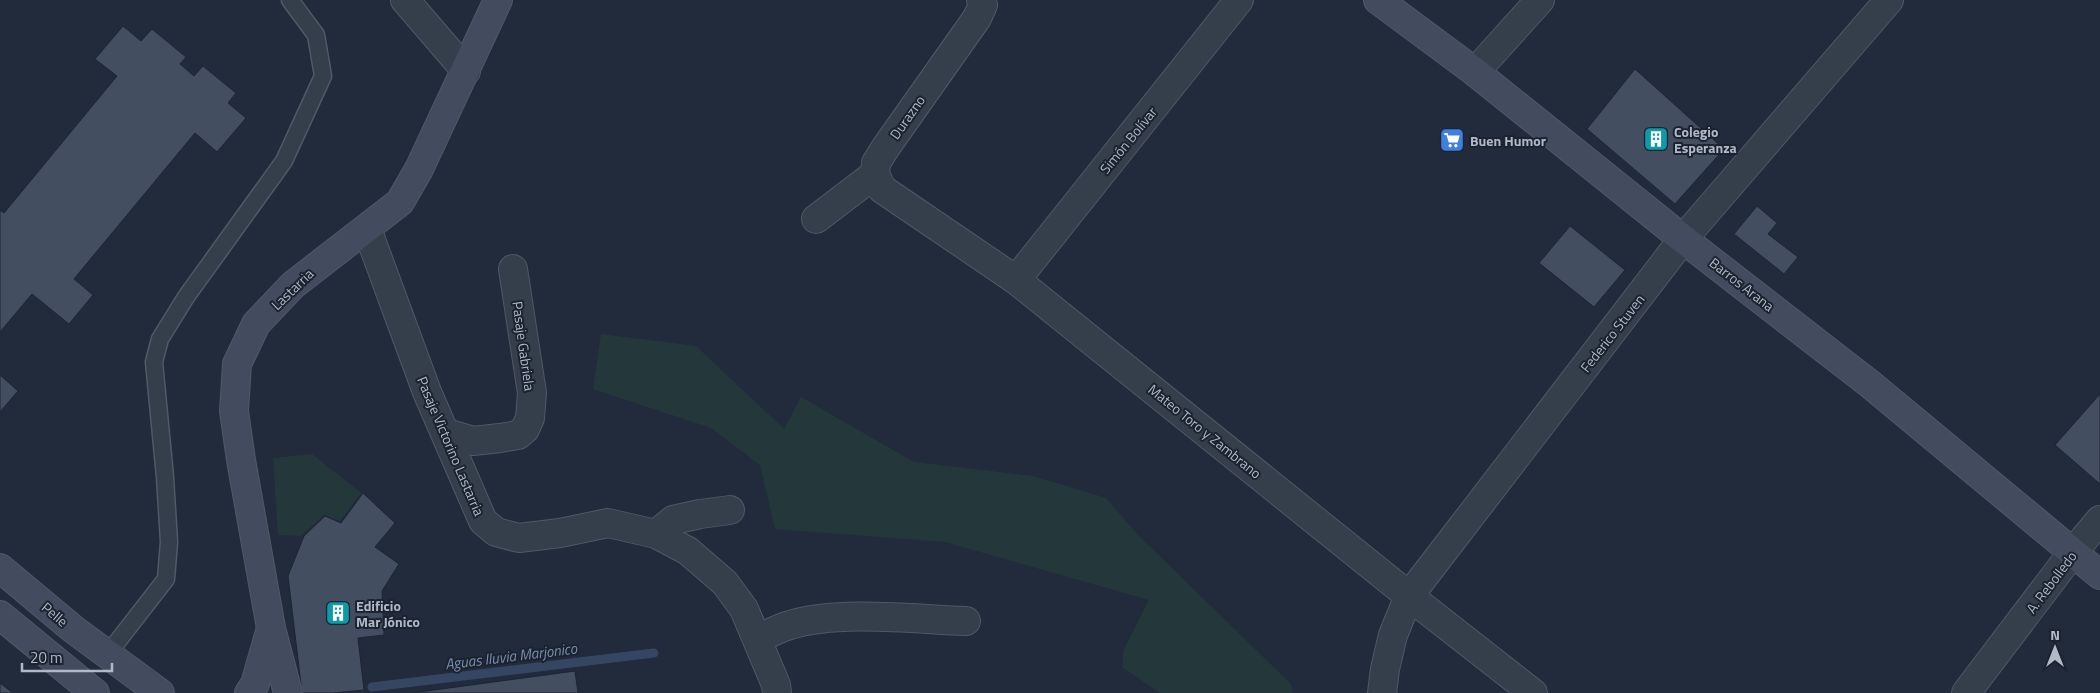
<svg xmlns="http://www.w3.org/2000/svg" width="2100" height="693" font-family="'Titillium Web',sans-serif">
  <rect width="100%" height="100%" fill="#222b3b"/>
  <g fill="#24383c">
    <polygon points="601,334 696,346 784,429 801,397 914,462 1033,476 1106,498 1137,534 1291,684 1293,693 1160,693 1122,667 1124,649 1149,600 945,542 775,529 760,465 711,428 593,389"/>
    <polygon points="312,454 361,493 340,521 324,515 301,536 278,535 273,458"/>
  </g>
  <g fill="none" stroke-linecap="round" stroke-linejoin="round">
    <polyline stroke="#354662" stroke-width="9" points="372,687 654,653"/>
  </g>
  <g fill="#434e60" stroke="#1d2532">
    <polygon points="123,26 141,41 152,29 186,57 180,64 194,76 203,66 236,93 228,103 246,118 217,152 195,133 74,279 93,295 69,324 32,294 0,332 0,210 4,213 117,76 95,59"/>
    <polygon points="1635,69 1724,149 1675,204 1587,129"/>
    <polygon points="1757,206 1777,223 1768,234 1798,257 1784,274 1734,234"/>
    <polygon points="1570,226 1625,270 1594,307 1539,263"/>
    <polygon points="0,375 18,391 0,412"/>
    <polygon points="2100,394 2100,484 2055,445"/>
    <polygon points="363,493 395,523 375,547 399,564 382,591 384,635 358,638 364,690 333,693 302,693 288,576 304,536 325,516 341,523"/>
    <polygon points="575,671 578,693 412,693"/>
    <polygon points="0,683 13,693 0,693"/>
  </g>
  <g fill="none" stroke-linecap="round" stroke-linejoin="round">
    <defs>
      <polyline id="lane" points="107,655 166,579 169,542 165,477 154,362 160,339 186,297 284,161 323,76 316,35 290,0"/>
      <g id="street">
        <polyline points="405,0 466,71"/>
        <polyline points="1475,72 1540,0"/>
        <polyline points="875,174 882,189 1016,280 1409,596 1533,693"/>
        <polyline points="816,219 875,174 876,163 886,147 977,18 983,5 981,0"/>
        <polyline points="367,229 427,392 483,521 496,532 519,538 560,533 608,523 656,534 688,551 725,583 744,609 776,685 777,693"/>
        <polyline points="1016,280 1239,0"/>
        <polyline points="446,433 473,441 500,438 518,435 525,429 530,418 532,393 513,269"/>
        <polyline points="656,534 673,520 700,514 730,510"/>
        <path d="M 758,639 C 768,634 779,628 790,625 C 840,610 913,619 966,621"/>
        <polyline points="1382,693 1385,669 1393,635 1409,596 1683,239 1889,0"/>
        <polyline points="1966,693 2073,552 2100,520"/>
      </g>
      <g id="secondary">
        <polyline points="1378,0 1475,72 1683,239 1870,384 2100,575"/>
        <polyline points="0,568 73,629 160,693"/>
        <polyline points="0,615 95,693"/>
        <polyline points="249,693 255,684 271,628"/>
        <polyline points="288,693 271,628 241,460 234,411 237,364 256,324 293,285 400,202 419,169 498,0"/>
      </g>
    </defs>
    <use href="#lane" stroke="#515866" stroke-width="19"/>
    <use href="#street" stroke="#515866" stroke-width="30"/>
    <use href="#secondary" stroke="#515866" stroke-width="30"/>
    <use href="#lane" stroke="#353e4b" stroke-width="16"/>
    <use href="#street" stroke="#353e4b" stroke-width="28"/>
    <use href="#secondary" stroke="#434c5e" stroke-width="28"/>
  </g>
  <defs>
    <symbol id="building-square" viewBox="-11 -11 22 22"><rect x="-9" y="-9" width="18" height="18" rx="4" fill="#0f9aa8" stroke="#1b2330"/><path d="M-4-6H4V6H1V3H-1V6H-4ZM-2.5-4.3h1.7v1.8h-1.7ZM.8-4.3h1.7v1.8H.8ZM-2.5-1h1.7V.8h-1.7ZM.8-1h1.7V.8H.8Z" fill="#fff"/></symbol>
    <symbol id="supermarket-square" viewBox="-11 -11 22 22"><rect x="-9" y="-9" width="18" height="18" rx="4" fill="#3f7fe0" stroke="#1b2330"/><path d="M-6-5.5h2.5l.6 2H6L4.5 2H-2.5L-4.4-4H-6ZM-1.5 3.2a1.3 1.3 0 1 0 .1 0ZM3 3.2a1.3 1.3 0 1 0 .1 0Z" fill="#fff"/></symbol>
  </defs>
  <g fill-rule="evenodd">
    <use href="#building-square" x="1642" y="125" width="28" height="28"/>
    <use href="#supermarket-square" x="1438" y="126" width="28" height="28"/>
    <use href="#building-square" x="324" y="599" width="28" height="28"/>
  </g>
  <g text-anchor="middle" dominant-baseline="central" stroke-width="4" stroke-linejoin="round" paint-order="stroke">
    <g font-size="14" fill="#b1b8c7" stroke="#1b2330">
      <text transform="translate(907 117) rotate(-55)">Durazno</text>
      <text transform="translate(1128 140) rotate(-51)">Simón Bolívar</text>
      <text transform="translate(1742 284) rotate(38)">Barros Arana</text>
      <text transform="translate(292 289) rotate(-44)">Lastarria</text>
      <text transform="translate(1612 333) rotate(-52)">Federico Stuven</text>
      <text transform="translate(524 346) rotate(82)">Pasaje Gabriela</text>
      <text transform="translate(1205 431) rotate(39)">Mateo Toro y Zambrano</text>
      <text transform="translate(451 446) rotate(67)">Pasaje Victorino Lastarria</text>
      <text transform="translate(2051 582) rotate(-53)">A. Rebolledo</text>
      <text transform="translate(55 614) rotate(40)">Pelle</text>
    </g>
    <g font-size="14" font-weight="bold" fill="#b1b8c7" stroke="#1b2330" text-anchor="start">
      <text x="1674" y="131">Colegio<tspan x="1674" dy="16">Esperanza</tspan></text>
      <text x="1470" y="140">Buen Humor</text>
      <text x="356" y="605">Edificio<tspan x="356" dy="16">Mar Jónico</tspan></text>
    </g>
    <g font-size="15" font-style="italic" fill="#788eaf" stroke="#1b2330">
      <text transform="translate(511 656) rotate(-7)">Aguas lluvia Marjonico</text>
    </g>
  </g>
  <g transform="translate(2055 648)" stroke="#1b2330" stroke-width="4" paint-order="stroke">
  <path d="M0-4L9 19L0 12L-9 19Z" fill="#b1b8c7"/>
  <text y="-8" font-size="14" font-weight="bold" text-anchor="middle" fill="#b1b8c7">N</text>
  </g>
  <path d="M22 663v8h90v-8" fill="none" stroke="#b1b8c7" stroke-width="2.5"/>
  <text x="30" y="663" font-size="15" fill="#b1b8c7" stroke="#1b2330" stroke-width="4" paint-order="stroke">20 m</text>
</svg>
